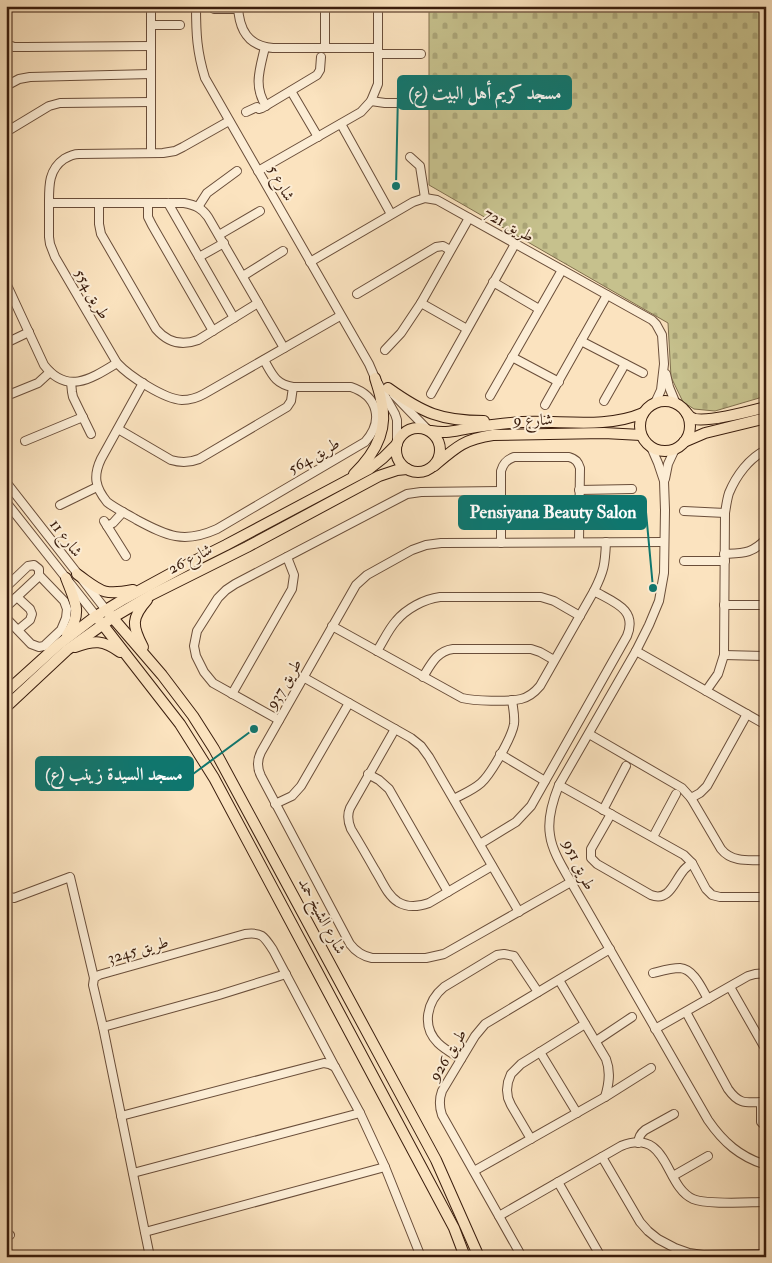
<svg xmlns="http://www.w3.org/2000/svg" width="772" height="1263" font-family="'IM FELL Double Pica',Amiri,serif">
  <defs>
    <pattern id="cemetery-stones" width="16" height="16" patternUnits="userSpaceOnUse" patternTransform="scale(1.25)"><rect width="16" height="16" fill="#c6c18d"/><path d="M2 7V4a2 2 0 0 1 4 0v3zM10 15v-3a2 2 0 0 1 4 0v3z" fill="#aba578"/></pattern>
  </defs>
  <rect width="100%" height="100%" fill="#fbe3bf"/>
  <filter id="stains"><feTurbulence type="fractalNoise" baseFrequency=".004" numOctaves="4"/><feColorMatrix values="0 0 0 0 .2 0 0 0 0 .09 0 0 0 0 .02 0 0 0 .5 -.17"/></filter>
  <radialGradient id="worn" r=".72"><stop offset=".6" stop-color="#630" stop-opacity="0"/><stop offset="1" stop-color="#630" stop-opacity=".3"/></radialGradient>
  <polygon fill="url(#cemetery-stones)" stroke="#806f4d" points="429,6 766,6 766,396 715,411 694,409 683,402 671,377 668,323 429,185"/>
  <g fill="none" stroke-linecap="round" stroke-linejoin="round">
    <defs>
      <g id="minor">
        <polyline points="151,6 151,152"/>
        <path d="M 196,6 C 196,34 197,52 205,78 L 369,364 L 375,378 L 395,414 L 397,420 L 397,442"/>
        <path d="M 238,6 C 239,30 248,46 273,48 L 378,48"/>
        <polyline points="325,6 325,48"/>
        <polyline points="214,9 238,9"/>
        <polyline points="151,25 180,25"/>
        <polyline points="6,44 14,47 26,47 151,46"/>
        <path d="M 265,47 C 260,69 253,86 266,106"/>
        <polyline points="378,54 421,54"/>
        <polyline points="6,86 19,79 30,77 151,74"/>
        <polyline points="291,91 318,137"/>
        <polyline points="371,101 385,103 421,103"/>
        <polyline points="246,112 257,107 259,109 262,108 317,75 320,70 321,57"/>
        <path d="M 229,121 L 183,147 L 175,151 L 163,153 L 79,154 C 73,154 69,156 64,159 C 48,170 49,187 49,205 C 49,216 49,226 49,237 L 50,244 L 55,257 L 117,363 C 129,376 164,399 182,400 C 190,400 197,398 204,394 L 340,316"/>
        <polyline points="341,124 391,214"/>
        <polyline points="6,132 49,106 60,103 151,102"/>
        <polyline points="410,157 420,166 425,198"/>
        <polyline points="258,171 361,112 371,101 378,84 378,6"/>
        <path d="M 49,203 L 184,203 C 195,205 202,208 208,217 L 284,348"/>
        <path d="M 99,203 L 99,224 L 101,234 L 156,329 C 168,343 182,346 198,340 L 258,303"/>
        <polyline points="148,203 148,217 152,225 213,331"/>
        <polyline points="168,203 234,318"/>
        <polyline points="198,207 207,193 237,171"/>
        <polyline points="219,235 260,211"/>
        <polyline points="199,257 224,243"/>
        <polyline points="310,262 413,202 425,198 437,200 652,320 656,324 662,335 664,364 661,390 655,403"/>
        <polyline points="243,276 283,251"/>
        <polyline points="493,282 539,309"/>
        <path d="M 6,283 L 44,365 C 67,395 91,379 117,363"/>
        <polyline points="357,294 436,247 443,246 450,250"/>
        <polyline points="421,303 467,329"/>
        <polyline points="581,341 643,373"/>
        <polyline points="6,343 29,332"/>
        <polyline points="385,350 401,333 421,303 469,218"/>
        <polyline points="512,357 559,382"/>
        <polyline points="666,374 669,387 676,404"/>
        <polyline points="71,382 72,392 73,397 91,434"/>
        <path d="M 143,383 L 101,459 C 93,476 95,487 107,502 C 116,509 127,514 137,520 C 167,536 184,544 217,529 L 365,442 C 384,421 378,396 351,387 L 293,387 C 275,384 272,374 264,360"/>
        <polyline points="431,394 515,244"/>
        <polyline points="394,395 427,429"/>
        <polyline points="6,396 38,383 50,372"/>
        <polyline points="490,396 562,270"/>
        <polyline points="604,401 625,364"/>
        <polyline points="545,405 607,295"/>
        <path d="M 118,429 L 171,460 C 181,463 189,463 199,459 L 287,407 L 291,401 L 293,387"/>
        <polyline points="25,441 83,417"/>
        <path d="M 651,447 L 658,463 L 664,481 L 665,510 L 664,573 L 659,601 L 649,625 L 636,651 L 559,785 C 553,800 547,818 550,835 C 552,851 563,868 571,882 L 708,1120 C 723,1142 740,1157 766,1165"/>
        <polyline points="665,479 668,464 675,449"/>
        <polyline points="6,482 106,610"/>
        <polyline points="579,490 632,489"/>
        <polyline points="6,502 96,616"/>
        <polyline points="60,505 97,487"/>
        <polyline points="684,511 725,513"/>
        <polyline points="104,521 126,556"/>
        <polyline points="107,526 113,523 123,512"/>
        <path d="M 501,543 L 501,471 C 503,464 506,460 514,457 L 569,457 C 576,459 578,462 580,468 L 579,542"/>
        <path d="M 724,554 C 743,553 752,554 766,539"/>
        <polyline points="684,561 725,561"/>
        <polyline points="6,587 28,566 34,565 39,569 39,575 37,578 6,607"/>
        <polyline points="17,597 30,609 32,614 30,620 18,630"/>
        <polyline points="724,605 766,605"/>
        <polyline points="6,618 31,644 39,647 44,646 61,630 66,618 67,609 64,601 39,575"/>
        <path d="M 332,626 L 462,698 C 474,701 508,702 521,699 C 529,697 535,692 540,686 L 594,591 C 604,571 605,565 606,542"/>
        <path d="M 377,651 C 383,642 388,630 396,621 C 406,609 424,599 440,597 L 541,597 L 554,601 L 580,616"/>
        <polyline points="636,651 766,725"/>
        <polyline points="724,655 766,656"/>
        <polyline points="303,677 411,738 421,746 429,757 519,912"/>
        <path d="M 423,677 C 431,664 437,651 453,649 L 531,649 L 540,652 L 554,660"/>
        <path d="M 706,691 L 718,674 L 724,655 L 725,513 C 726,507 727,499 729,493 C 736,476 749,458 766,450"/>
        <polyline points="232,694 292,589 294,575 287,557"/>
        <polyline points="279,720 213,683 204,672 196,656 194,646 197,631 218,598 226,590 235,584 407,494 421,492 500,491"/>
        <path d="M 395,729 L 350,808 C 347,815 348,822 351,829 C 359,842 367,856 375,870 C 382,881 387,895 398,902 C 408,908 418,907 429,903 L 492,866"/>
        <path d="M 589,734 L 682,788 L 691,798 L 721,849 C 732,863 750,860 766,860"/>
        <polyline points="500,754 545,781"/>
        <polyline points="368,774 379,780 389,789 448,892"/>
        <polyline points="559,785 684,855 692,863 706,889 712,895 720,897 766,897"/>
        <polyline points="691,798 700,793 707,786 747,714"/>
        <path d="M 454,799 C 463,794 473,790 481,783 C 491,774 512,737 514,724 C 515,716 513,708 512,700"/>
        <polyline points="275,804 292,796 301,786 349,703"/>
        <polyline points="603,810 626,766"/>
        <path d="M 611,814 L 591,849 L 591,858 L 597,864 L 651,895 C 669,902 674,882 683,871 C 685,868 688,866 692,863"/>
        <polyline points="653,837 676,794"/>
        <path d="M 480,844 L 516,822 L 531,806 L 627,636 C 638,609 613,602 594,591"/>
        <path d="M 571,882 L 444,954 L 426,958 L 372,958 C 362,956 356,952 350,944 L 261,776 C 257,768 257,760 261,752 L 356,585 L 367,575 L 412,550 L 426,545 L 441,543 L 664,542"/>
        <polyline points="6,896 14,898 70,877 94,978"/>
        <path d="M 653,973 C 661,971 671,968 680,968 C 694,969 702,989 708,999"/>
        <path d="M 559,980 L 606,1059 C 611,1072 609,1084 605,1097"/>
        <polyline points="730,987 766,1050"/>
        <path d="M 686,1012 L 728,1089 C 740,1106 747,1102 766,1102"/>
        <polyline points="103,1027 219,995 286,974"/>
        <polyline points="655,1029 748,976 755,974 766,973"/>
        <polyline points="596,1041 632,1017"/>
        <polyline points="540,1052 577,1113"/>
        <path d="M 461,1059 C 453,1054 444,1049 438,1043 C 421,1026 427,1001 444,987 L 497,955 L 504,954 L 514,956 L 538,992"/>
        <polyline points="761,1102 761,1122 766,1127"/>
        <polyline points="121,1116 324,1063 329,1064 335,1067 360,1113 385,1167 421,1257"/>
        <polyline points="531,1139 511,1105 508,1098 507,1090 508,1082 511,1074 521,1064 585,1024"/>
        <path d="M 638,1143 C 639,1137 640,1134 645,1130 L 674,1114"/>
        <polyline points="602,1157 640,1222 648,1231 658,1239 675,1248 689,1253 703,1255 766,1254"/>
        <polyline points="474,1171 605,1097 651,1068"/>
        <polyline points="133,1173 360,1113"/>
        <polyline points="673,1176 708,1156"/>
        <polyline points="558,1182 601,1257"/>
        <path d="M 499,1216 L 621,1146 C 669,1127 664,1186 693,1199 C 707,1205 749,1202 766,1202"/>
        <polyline points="145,1232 385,1167"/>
        <polyline points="6,1237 10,1235"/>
        <path d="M 150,1257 L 103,1027 L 93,985 L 94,978 L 99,975 L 245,934 C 262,932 264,936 273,950 L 335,1067"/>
        <polyline points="324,1257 328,1256 334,1257"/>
        <path d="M 522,1257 L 442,1115 C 439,1106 439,1099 442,1091 L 475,1036 L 485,1024 L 610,949"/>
      </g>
      <g id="major">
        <path d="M 388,388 C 423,413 441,421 484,421"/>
        <circle cx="665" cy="426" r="25"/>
        <path d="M 686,412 C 688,415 691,418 695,419 C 709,422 751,411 766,407"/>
        <circle cx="418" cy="450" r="22"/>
        <path d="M 431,431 C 448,434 459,430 476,427 C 491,425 507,423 522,422 C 562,420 606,429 643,413"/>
        <polyline points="684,442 705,433 766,418"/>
        <path d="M 434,466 C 455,448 464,439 493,435 L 604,433 L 641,435"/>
        <path d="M 354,474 C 375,454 389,430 381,400 C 380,393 377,385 375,378"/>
        <path d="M 77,574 C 101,591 102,596 133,590"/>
        <path d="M 66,578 C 75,602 83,612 67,635"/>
        <polyline points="106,610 162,675 193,716 214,749 436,1160 479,1257"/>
        <polyline points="96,616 180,724 214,778 454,1228 465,1257"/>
        <path d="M 75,647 C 95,640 103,640 120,652"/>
        <path d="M 143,647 C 132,626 131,618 147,600"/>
        <polyline points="6,692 58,645 96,616 124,599 192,562 226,545 369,469 383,458 397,444"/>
        <polyline points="6,707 67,650 112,618 151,595 247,547 379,476 397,470 407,469"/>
      </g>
    </defs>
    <use href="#minor" stroke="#6a4e3a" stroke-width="10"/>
    <use href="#major" stroke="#3a1d0d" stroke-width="12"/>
    <use href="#minor" stroke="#fcedd5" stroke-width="8"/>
    <use href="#major" stroke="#fbe3bf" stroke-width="10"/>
  </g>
  <g text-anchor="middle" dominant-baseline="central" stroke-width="4" stroke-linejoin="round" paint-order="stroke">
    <g font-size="16" fill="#3a1d0d" stroke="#fcedd5">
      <text transform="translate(281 183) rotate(61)">شارع 5</text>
      <text transform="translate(509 225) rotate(29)">طريق 721</text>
      <text transform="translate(92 294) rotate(60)">طريق 554</text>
      <text transform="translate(533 420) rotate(-1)">شارع 9</text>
      <text transform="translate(314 456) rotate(-30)">طريق 564</text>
      <text transform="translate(66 538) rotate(53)">شارع 11</text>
      <text transform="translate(190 559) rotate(-27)">شارع 26</text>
      <text transform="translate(284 684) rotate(-60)">طريق 937</text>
      <text transform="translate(579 865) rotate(64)">طريق 951</text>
      <text transform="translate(322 916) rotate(62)">شارع الشيخ حمد</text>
      <text transform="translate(138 950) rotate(-16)">طريق 3245</text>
      <text transform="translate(448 1055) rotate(-59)">طريق 926</text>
    </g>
  </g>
  <path fill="none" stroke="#0f766e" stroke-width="2" d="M396 186L398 93M653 588L646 512M254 729L193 774"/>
  <g fill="#0f766e" stroke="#fcedd5" stroke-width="2">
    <circle cx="396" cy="186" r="5"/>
    <circle cx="653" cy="588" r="5"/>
    <circle cx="254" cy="729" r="5"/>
  </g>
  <g fill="#0f766e" stroke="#0f766e" stroke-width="2">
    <rect x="398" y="76" width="173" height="33" rx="5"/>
    <rect x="459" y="496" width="187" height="33" rx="5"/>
    <rect x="36" y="757" width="157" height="33" rx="5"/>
  </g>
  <g font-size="18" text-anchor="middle" font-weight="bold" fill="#fff">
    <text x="485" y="99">مسجد كريم أهل البيت (ع)</text>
    <text x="553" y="518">Pensiyana Beauty Salon</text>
    <text x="114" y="780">مسجد السيدة زينب (ع)</text>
  </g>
  <rect width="772" height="1263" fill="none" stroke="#fbe3bf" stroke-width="25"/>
  <rect x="8" y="8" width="757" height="1248" fill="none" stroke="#3a1d0d" stroke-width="2.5"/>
  <rect x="12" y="12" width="747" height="1238" fill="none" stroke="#3a1d0d"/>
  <rect width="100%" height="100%" filter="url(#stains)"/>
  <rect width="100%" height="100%" fill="url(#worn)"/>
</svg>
